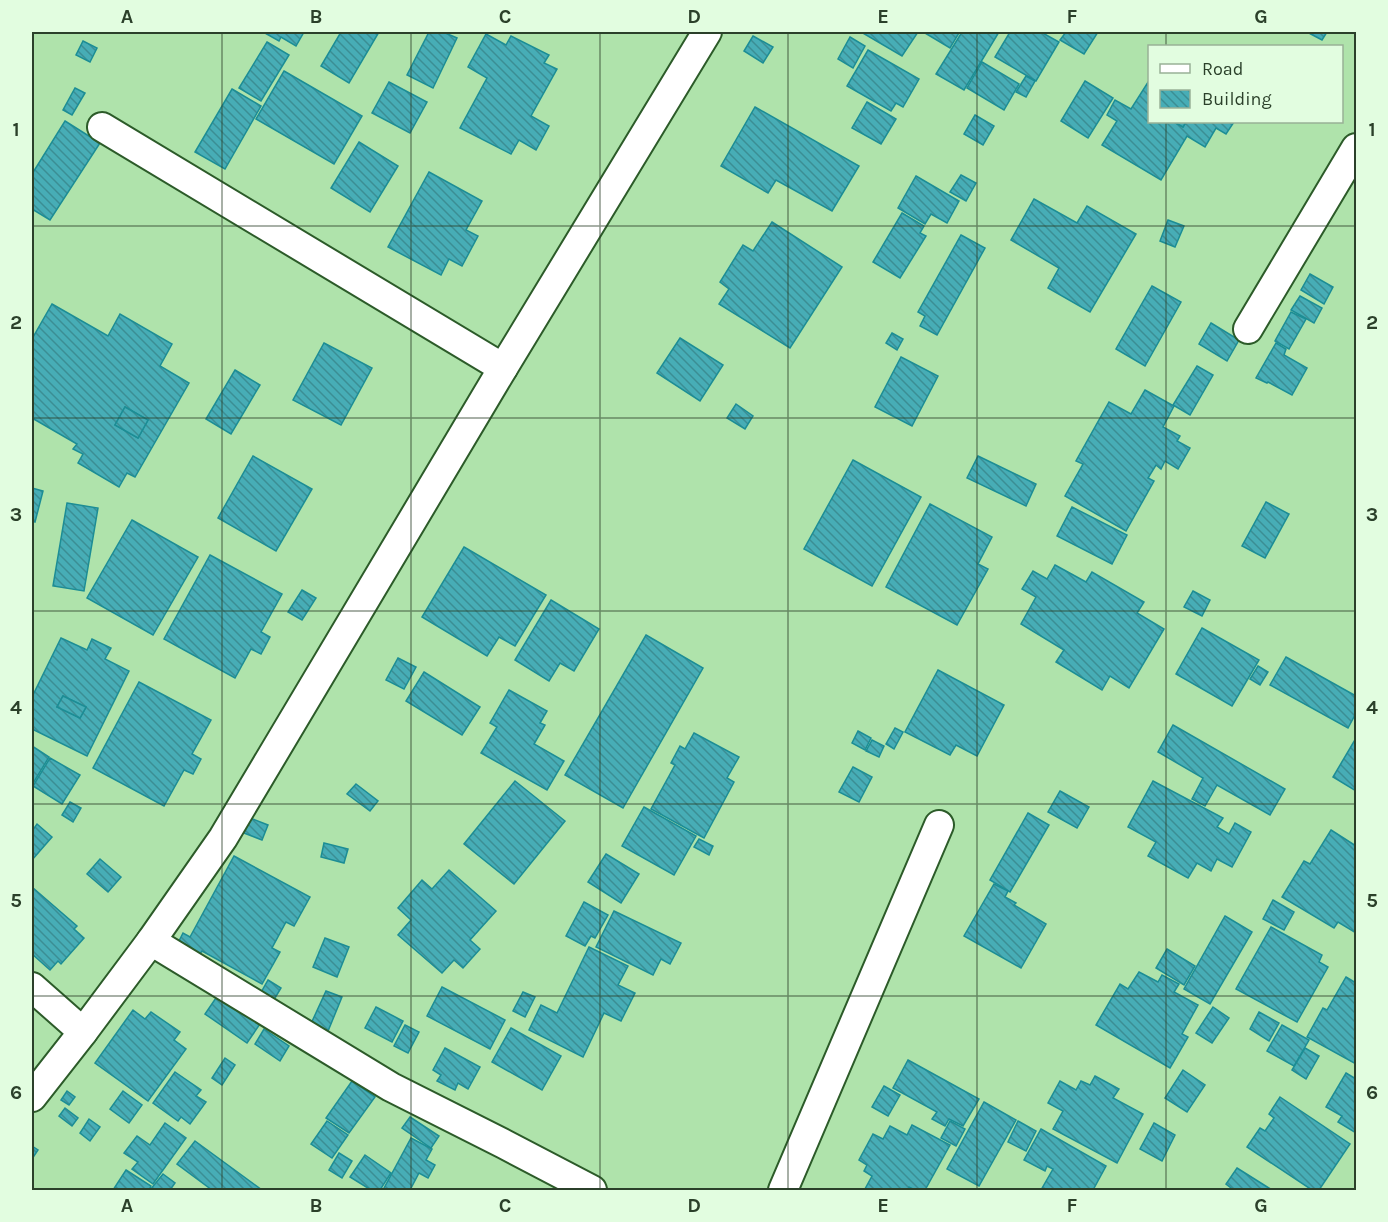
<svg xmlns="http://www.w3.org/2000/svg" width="1388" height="1222" font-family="Karla,sans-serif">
  <defs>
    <pattern id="building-back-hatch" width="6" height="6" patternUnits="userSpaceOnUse" patternTransform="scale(1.5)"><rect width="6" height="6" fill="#47adb6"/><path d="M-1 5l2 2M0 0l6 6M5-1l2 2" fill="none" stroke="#3b8e94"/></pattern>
  </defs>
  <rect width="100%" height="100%" fill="#afe3ab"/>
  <g fill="url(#building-back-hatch)" stroke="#1c8d95" stroke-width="1.5" fill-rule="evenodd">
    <polygon points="263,32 304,32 296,46 281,37 279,41"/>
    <polygon points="341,32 379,32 349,83 321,66"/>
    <polygon points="429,32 443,32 457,38 433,88 407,75"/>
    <polygon points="861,32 918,32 902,56"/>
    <polygon points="926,32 956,32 959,33 950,48 925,33"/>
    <polygon points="962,32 999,32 964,90 936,74"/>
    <polygon points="1010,32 1041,32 1059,42 1036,81 995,57"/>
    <polygon points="1066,32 1098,32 1084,54 1060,40"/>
    <polygon points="1307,32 1327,32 1322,40"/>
    <polygon points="486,34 506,45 511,36 549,55 544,63 557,69 531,116 549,126 536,150 519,140 511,154 460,128 487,78 468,67"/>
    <polygon points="753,36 773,47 763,63 744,51"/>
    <polygon points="850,37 865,46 853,68 838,59"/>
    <polygon points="83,41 97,48 90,62 76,55"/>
    <polygon points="267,42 289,55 261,101 239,88"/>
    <polygon points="868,50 919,79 903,107 896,103 891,111 847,86"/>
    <polygon points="982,62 1019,84 1004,110 967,88"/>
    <polygon points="284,71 362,116 334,164 256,119"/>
    <polygon points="1026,76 1035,81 1026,97 1016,92"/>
    <polygon points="1150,79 1150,122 1174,122 1183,127 1186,122 1234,122 1226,134 1216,128 1205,147 1187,136 1161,180 1102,145 1117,121 1107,115 1115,100 1131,109"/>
    <polygon points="1085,81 1113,98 1088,138 1061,121"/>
    <polygon points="389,82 427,102 410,133 372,113"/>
    <polygon points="75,88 85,93 72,115 63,110"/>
    <polygon points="232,89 261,106 225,169 195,152"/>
    <polygon points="867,102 896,119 881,144 852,128"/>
    <polygon points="755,107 859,166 832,211 776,180 768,193 721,166"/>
    <polygon points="975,115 994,126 983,145 964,134"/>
    <polygon points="65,121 100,143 50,220 32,209 32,174"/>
    <polygon points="1174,122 1186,122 1183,127"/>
    <polygon points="359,142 398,166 370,212 331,188"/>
    <polygon points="429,172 482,201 466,230 478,236 462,266 449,259 441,275 388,247"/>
    <polygon points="961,175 976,183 966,201 950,192"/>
    <polygon points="916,176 959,201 947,223 931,214 925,224 898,208"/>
    <polygon points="1034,199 1077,223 1087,206 1136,234 1090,312 1048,288 1059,268 1011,240"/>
    <polygon points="902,213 924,226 920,233 926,236 900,278 873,262"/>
    <polygon points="1168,220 1184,226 1175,247 1160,241"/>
    <polygon points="772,222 842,267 790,348 719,304 729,289 720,282 743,245 753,251"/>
    <polygon points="961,235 985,248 937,335 920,326 925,316 918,312"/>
    <polygon points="1310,274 1333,287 1324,304 1301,290"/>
    <polygon points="1152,286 1181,302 1145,366 1116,349"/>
    <polygon points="1300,296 1322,308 1314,323 1291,310"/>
    <path d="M 52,304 L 108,336 L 120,314 L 172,344 L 160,366 L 189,383 L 135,477 L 127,473 L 119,487 L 78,463 L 83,454 L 73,449 L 77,444 L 32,418 L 32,339 ZM 125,407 L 148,420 L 138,438 L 115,425 Z"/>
    <polygon points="1291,312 1306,319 1289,349 1275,341"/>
    <polygon points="1211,323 1239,340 1227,361 1199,344"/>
    <polygon points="892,333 903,339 897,350 886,343"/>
    <polygon points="680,338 723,365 700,401 657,373"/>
    <polygon points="324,343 372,368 341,425 293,400"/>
    <polygon points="1276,343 1286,349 1284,355 1307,368 1292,395 1268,382 1267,383 1256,378"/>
    <polygon points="901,357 938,376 912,426 875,407"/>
    <polygon points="1197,366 1213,375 1190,415 1173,405"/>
    <polygon points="235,370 260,385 231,434 206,419"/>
    <polygon points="1145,390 1174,406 1163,427 1180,436 1177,441 1190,448 1178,469 1165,461 1161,469 1156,465 1148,478 1154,481 1126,531 1065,496 1083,464 1076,461 1109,402 1131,414"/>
    <polygon points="736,404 753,416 745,429 727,418"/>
    <polygon points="125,407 148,420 138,438 115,425"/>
    <polygon points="253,456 312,489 276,551 218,518"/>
    <polygon points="978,456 1036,484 1026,506 967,478"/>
    <polygon points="853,460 921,497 872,586 804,549"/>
    <polygon points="32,488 43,491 35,522 32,521"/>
    <polygon points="1266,502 1289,514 1265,558 1242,546"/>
    <polygon points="67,503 98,508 84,591 53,586"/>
    <polygon points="930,504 992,537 978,564 988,569 957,625 886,587"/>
    <polygon points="1072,507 1127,535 1112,564 1057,536"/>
    <polygon points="132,520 198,557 153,635 87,598"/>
    <polygon points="464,547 546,595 515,646 499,637 487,656 422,617"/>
    <polygon points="210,555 282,594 261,632 270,637 261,654 251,649 235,678 164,639"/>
    <polygon points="1055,565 1086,582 1092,572 1144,602 1137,613 1164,629 1129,688 1110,676 1102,690 1056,662 1064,650 1021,624 1036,597 1022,589 1033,571 1047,579"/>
    <polygon points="302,590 316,598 302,620 288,612"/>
    <polygon points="1193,591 1210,600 1202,616 1184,607"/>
    <polygon points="551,600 599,629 574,671 560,663 549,681 515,660"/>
    <polygon points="1202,628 1259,660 1232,706 1176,674"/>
    <polygon points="646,635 703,668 623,808 565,775"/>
    <path d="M 61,638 L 87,650 L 92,639 L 111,648 L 105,659 L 129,671 L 87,756 L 32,729 L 32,697 ZM 63,696 L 86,707 L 80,718 L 57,707 Z"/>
    <polygon points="1286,657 1356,696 1356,713 1348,728 1270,685"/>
    <polygon points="398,658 416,667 404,689 386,680"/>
    <polygon points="1258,666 1268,672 1260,685 1250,679"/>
    <polygon points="938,670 1004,705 977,756 956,745 950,755 905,732"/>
    <polygon points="424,672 480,707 462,735 406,701"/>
    <polygon points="139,682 211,720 192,754 201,759 193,774 184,770 164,806 93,768"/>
    <polygon points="509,690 547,711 540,723 545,725 534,744 564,761 547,790 481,753 497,727 490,723"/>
    <polygon points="63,696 86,707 80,718 57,707"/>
    <polygon points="1173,725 1285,789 1270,815 1217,785 1205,806 1192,799 1203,778 1158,752"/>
    <polygon points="895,728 903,732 894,749 886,744"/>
    <polygon points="858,731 871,738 865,750 852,743"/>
    <polygon points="694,733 739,757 727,778 734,782 704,838 651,809 675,765 671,763 680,746 685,749"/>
    <polygon points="1356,738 1356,791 1333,777"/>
    <polygon points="872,740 884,746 879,757 866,751"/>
    <polygon points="32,746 49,757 32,785"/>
    <polygon points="50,758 80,775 62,804 33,786"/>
    <polygon points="853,767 872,777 859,802 839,792"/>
    <polygon points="515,781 565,821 514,884 464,844"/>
    <polygon points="1153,781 1223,818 1217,827 1229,834 1235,823 1251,832 1232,867 1217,859 1211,871 1197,863 1188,878 1148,856 1156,842 1128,827"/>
    <polygon points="356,784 378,801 370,811 347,794"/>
    <polygon points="1060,791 1089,807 1077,828 1048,812"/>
    <polygon points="70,802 81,808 73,822 62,815"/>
    <polygon points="644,807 696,836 674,875 622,846"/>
    <polygon points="1028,813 1049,825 1010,892 990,880"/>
    <polygon points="250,818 268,825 262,840 244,833"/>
    <polygon points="37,824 52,837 32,860 32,831"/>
    <polygon points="1331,830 1356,846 1356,933 1338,922 1334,928 1282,897 1304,861 1310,864"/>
    <polygon points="699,839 713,846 709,855 694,847"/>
    <polygon points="324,843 348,849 344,863 321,857"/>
    <polygon points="606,854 639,874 621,903 588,882"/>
    <polygon points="234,856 310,897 294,926 286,922 272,948 280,952 262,984 202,951 197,958 176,947 183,933 190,937"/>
    <polygon points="100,859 121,877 108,892 87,874"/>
    <polygon points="449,870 496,911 470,940 480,949 463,968 454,960 442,973 398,935 411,920 398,908 422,880 432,889"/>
    <polygon points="994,884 1008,891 1005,897 1016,903 1014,905 1046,924 1021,968 964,936"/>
    <polygon points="32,887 77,926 74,929 84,938 61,964 58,961 50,970 32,954"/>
    <polygon points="1273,900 1294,912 1284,930 1263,919"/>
    <polygon points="584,902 608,915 595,938 591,936 585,946 566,936"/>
    <polygon points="614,911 681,943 670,964 661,959 653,975 596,947"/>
    <polygon points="1225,916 1252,932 1210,1004 1184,989"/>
    <polygon points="1271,927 1322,955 1319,962 1328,967 1297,1022 1236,989"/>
    <polygon points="325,938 349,947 337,977 313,967"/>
    <polygon points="589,947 628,966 618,985 635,993 621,1021 604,1013 583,1057 529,1030 541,1005 557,1013"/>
    <polygon points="1167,949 1195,966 1184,985 1156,968"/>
    <polygon points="1139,972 1158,982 1162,975 1179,984 1174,992 1198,1005 1182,1034 1188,1037 1170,1068 1096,1025 1120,984 1128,989"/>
    <polygon points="1346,977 1356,983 1356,1064 1307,1037 1323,1008 1327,1010"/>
    <polygon points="268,980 281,988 272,1003 259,996"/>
    <polygon points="442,987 505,1020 490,1049 427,1016"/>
    <polygon points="326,991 342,997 326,1036 309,1028"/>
    <polygon points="220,992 262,1021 247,1043 205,1014"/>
    <polygon points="523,992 535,997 525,1017 513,1011"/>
    <polygon points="376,1007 403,1021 392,1042 365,1028"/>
    <polygon points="1213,1007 1229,1018 1212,1043 1196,1033"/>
    <polygon points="133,1010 145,1019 151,1012 180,1032 174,1040 186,1049 148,1101 95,1063"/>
    <polygon points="1259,1012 1279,1023 1269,1041 1250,1029"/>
    <polygon points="405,1025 419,1032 408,1053 394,1046"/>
    <polygon points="1282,1025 1309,1040 1294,1066 1267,1051"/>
    <polygon points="511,1028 561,1056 542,1090 492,1062"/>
    <polygon points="264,1029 289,1046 280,1061 255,1044"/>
    <polygon points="445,1048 480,1067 468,1089 458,1083 455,1090 437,1081 441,1075 433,1070"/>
    <polygon points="1305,1048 1319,1056 1306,1079 1292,1070"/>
    <polygon points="225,1058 235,1065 222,1085 212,1078"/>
    <polygon points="908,1060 979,1099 963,1126 949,1119 945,1126 932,1119 937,1112 893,1088"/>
    <polygon points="1183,1070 1205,1085 1187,1112 1165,1098"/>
    <polygon points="175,1072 201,1090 196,1096 206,1102 190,1124 181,1117 178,1121 153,1103"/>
    <polygon points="1346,1073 1356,1079 1356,1133 1338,1122 1342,1116 1326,1107"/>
    <polygon points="1095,1076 1119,1089 1113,1098 1143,1114 1117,1163 1053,1129 1063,1111 1048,1103 1060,1081 1076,1090 1081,1081 1090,1085"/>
    <polygon points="352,1081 375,1097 349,1133 326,1118"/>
    <polygon points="884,1086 900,1095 888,1116 872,1107"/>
    <polygon points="67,1091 75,1097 69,1105 61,1100"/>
    <polygon points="123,1091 142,1105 129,1123 110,1109"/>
    <polygon points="1280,1097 1350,1144 1319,1190 1312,1190 1247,1147 1260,1128 1265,1131 1274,1118 1269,1114"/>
    <polygon points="984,1102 1016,1120 979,1186 947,1169"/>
    <polygon points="65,1108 78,1118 72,1126 59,1116"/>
    <polygon points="410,1117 439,1136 431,1148 402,1128"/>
    <polygon points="89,1119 100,1127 90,1141 80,1133"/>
    <polygon points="327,1121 348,1135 332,1158 311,1144"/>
    <polygon points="950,1121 965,1129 956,1146 941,1138"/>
    <polygon points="1018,1121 1036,1131 1026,1151 1008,1142"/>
    <polygon points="165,1123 186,1138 153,1184 132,1169 138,1162 124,1153 137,1136 150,1145"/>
    <polygon points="1154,1123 1175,1135 1162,1161 1140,1149"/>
    <polygon points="912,1125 950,1145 925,1190 915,1190 909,1187 908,1190 867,1190 865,1189 872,1176 864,1171 867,1165 859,1160 873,1134 883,1139 890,1126 907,1135"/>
    <polygon points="1041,1129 1106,1166 1093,1190 1041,1190 1053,1169 1047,1166 1045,1171 1024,1160"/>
    <polygon points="411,1138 432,1149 426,1160 435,1165 428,1178 419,1173 410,1190 383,1190"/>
    <polygon points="195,1141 262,1190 212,1190 177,1164"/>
    <polygon points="32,1146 38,1150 32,1159"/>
    <polygon points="339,1153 352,1161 342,1178 329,1170"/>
    <polygon points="365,1155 391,1173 380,1190 371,1190 350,1177"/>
    <polygon points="1237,1168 1272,1190 1230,1190 1231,1188 1226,1184"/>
    <polygon points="126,1170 151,1186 149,1190 113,1190"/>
    <polygon points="163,1174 175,1183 170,1190 150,1190"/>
  </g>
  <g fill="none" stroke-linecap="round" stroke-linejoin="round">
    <defs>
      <g id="minor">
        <polyline points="102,127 503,368"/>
        <polyline points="1248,329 1356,148"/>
        <polyline points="151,941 391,1087 504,1144 592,1190"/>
        <polyline points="32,987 83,1032"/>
        <polyline points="32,1097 83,1032 151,941 223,838 503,368 707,32"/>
        <polyline points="783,1190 939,825"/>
      </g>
    </defs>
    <use href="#minor" stroke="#2c5b29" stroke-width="32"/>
    <use href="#minor" stroke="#fff" stroke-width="28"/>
  </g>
  <path fill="none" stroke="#2b402a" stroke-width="1.5" stroke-opacity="0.55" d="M 222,32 L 222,1190M 411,32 L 411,1190M 600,32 L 600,1190M 788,32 L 788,1190M 977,32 L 977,1190M 1166,32 L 1166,46M 1166,122 L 1166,1190M 32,226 L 1356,226M 32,418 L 1356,418M 32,611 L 1356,611M 32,804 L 1356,804M 32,996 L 1356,996"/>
  <rect width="1388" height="1222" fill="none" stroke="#e2fde0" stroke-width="66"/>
  <rect x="1148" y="45" width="195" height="78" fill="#e2fde0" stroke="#99b197" stroke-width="1.5"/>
  <rect x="1160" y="64" width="30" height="9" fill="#ffffff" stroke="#99b197" stroke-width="1.5"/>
  <text x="1202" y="75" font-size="18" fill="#2b402a">Road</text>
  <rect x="1160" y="90" width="30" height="18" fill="url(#building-back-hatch)" stroke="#99b197" stroke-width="1.5"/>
  <text x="1202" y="105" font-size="18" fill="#2b402a">Building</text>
  <rect x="33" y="33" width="1322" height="1156" fill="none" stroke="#2b402a" stroke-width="2"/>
  <g font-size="20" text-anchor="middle" font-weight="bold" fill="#2b402a">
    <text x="127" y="23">A</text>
    <text x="316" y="23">B</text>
    <text x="505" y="23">C</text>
    <text x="694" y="23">D</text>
    <text x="883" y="23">E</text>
    <text x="1072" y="23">F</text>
    <text x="1261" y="23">G</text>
    <text x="16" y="136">1</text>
    <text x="1372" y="136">1</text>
    <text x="16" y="329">2</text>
    <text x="1372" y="329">2</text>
    <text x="16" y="521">3</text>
    <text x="1372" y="521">3</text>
    <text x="16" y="714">4</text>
    <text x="1372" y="714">4</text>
    <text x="16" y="907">5</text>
    <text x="1372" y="907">5</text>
    <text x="16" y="1099">6</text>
    <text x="1372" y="1099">6</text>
    <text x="127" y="1212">A</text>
    <text x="316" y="1212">B</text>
    <text x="505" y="1212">C</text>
    <text x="694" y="1212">D</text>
    <text x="883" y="1212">E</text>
    <text x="1072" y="1212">F</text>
    <text x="1261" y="1212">G</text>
  </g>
</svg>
